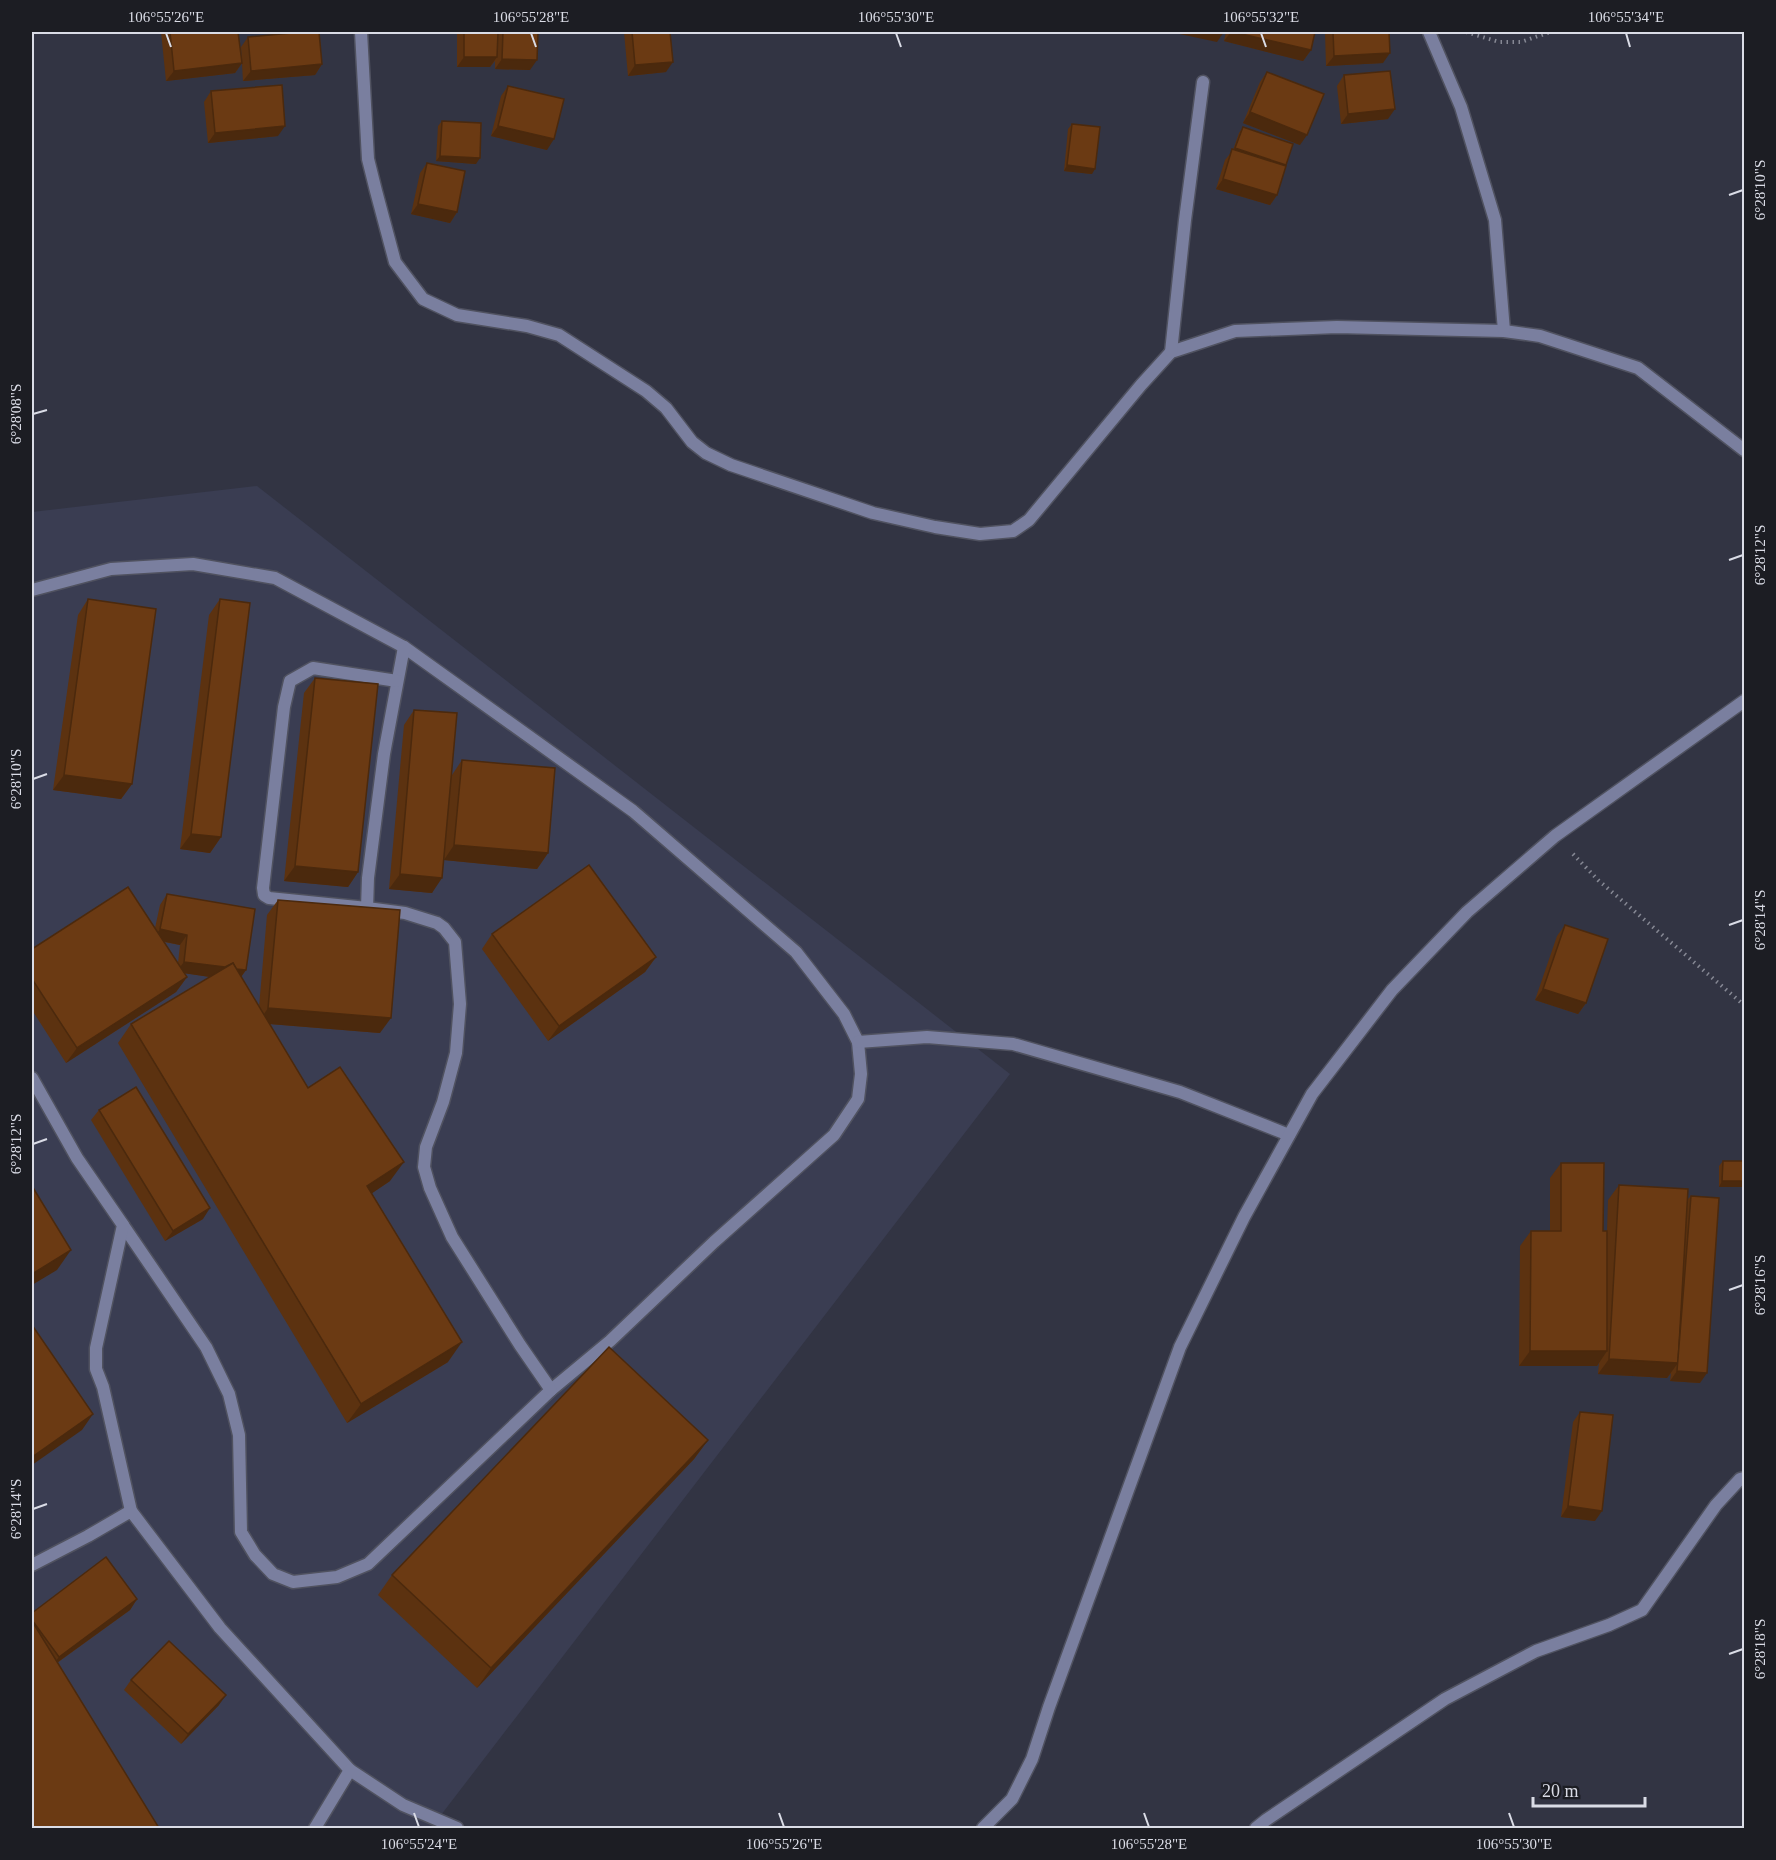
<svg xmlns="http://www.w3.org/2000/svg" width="1776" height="1860" font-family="Georgia,serif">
  <rect width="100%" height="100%" fill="#323443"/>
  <polygon fill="#3a3d52" points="257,486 1010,1074 431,1828 32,1828 32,512"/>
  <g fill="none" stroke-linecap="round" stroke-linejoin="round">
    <defs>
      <g id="service">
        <polyline points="32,590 111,569 193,564 275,578 404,647 633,811 796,952 844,1014 858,1042 861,1074 858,1099 834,1135 714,1242 610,1341 551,1390 368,1564 337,1577 293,1582 273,1574 255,1555 241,1532 239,1435 229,1394 206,1347 123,1225"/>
        <polyline points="404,647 384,754 368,878 367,908 405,913 437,923 444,928 455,942 460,1004 456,1053 443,1102 426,1147 424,1167 430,1188 452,1237 520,1345 551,1390"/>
        <polyline points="367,908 269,898 264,895 263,888 284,707 290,681 313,668 397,681"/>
        <polyline points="858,1042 927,1037 1013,1044 1180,1092 1289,1135"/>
        <polyline points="32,1078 77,1158 123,1225 96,1348 96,1369 103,1387 131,1511"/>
        <polyline points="32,1565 88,1536 131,1511 220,1628 350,1770 403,1805 457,1828"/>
        <polyline points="315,1828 350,1770"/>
        <polyline points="983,1828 1012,1799 1032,1759 1049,1707 1180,1347 1244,1217 1312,1094 1392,990 1467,912 1555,836 1744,701"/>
        <polyline points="1256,1828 1266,1820 1445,1699 1536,1651 1609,1625 1642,1610 1716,1505 1740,1479 1744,1478"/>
      </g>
      <g id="minor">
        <polyline points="361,32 368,159 376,191 395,262 423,299 457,315 527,326 559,335 646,391 666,408 692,442 706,453 731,465 873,513 935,527 980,534 1013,531 1029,520 1141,385 1171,352 1235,331 1337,327 1504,331 1540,336 1638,368 1744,450"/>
        <polyline points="1429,32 1461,107 1495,220 1504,331"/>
        <polyline points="1171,352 1185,220 1203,82"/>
      </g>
    </defs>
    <use href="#service" stroke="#505260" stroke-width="15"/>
    <use href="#minor" stroke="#505260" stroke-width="15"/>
    <g stroke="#868894" stroke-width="4" stroke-dasharray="1.5 4.5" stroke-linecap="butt">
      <polyline points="1466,32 1499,42 1521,42 1550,32"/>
      <polyline points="1573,854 1598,880 1744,1005"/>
    </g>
    <use href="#service" stroke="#7a7f9f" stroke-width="12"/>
    <use href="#minor" stroke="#7a7f9f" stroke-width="12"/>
  </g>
  <g fill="#5c3210" fill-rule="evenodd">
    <polygon points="161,32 238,32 242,63 235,73 166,81"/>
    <polygon points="457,32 538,32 530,70 495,69 495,61 490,67 457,67"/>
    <polygon points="624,32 670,32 666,72 628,76"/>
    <polygon points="1226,32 1315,32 1311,50 1303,61 1224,41"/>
    <polygon points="1325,32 1389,32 1383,63 1326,66"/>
    <polygon points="248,37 322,64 315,75 243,81 241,47"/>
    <polygon points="1267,72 1300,145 1243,123 1260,82"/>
    <polygon points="1344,75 1388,119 1341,124 1337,86"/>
    <polygon points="508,86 547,150 491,136 501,96"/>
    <polygon points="211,91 278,136 208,143 204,102"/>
    <polygon points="442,121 476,164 436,161 438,126"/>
    <polygon points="1072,124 1092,174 1064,171 1068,129"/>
    <polygon points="1243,127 1286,165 1277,195 1270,205 1216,189 1225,160 1233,150 1239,133"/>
    <polygon points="427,163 457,212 450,223 411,214 420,173"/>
    <polygon points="88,599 132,784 121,799 53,790 78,615"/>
    <polygon points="220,599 221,837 210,853 180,849 209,615"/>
    <polygon points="315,678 358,872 348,887 284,881 304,693"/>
    <polygon points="414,710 452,775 462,760 548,853 537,869 444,860 432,893 389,889 404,725"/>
    <path d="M 167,894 L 246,970 L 241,977 L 259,1007 L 267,915 L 278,900 L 380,1033 L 269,1024 L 308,1088 L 390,1181 L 372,1193 L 448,1362 L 347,1423 L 118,1043 L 131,1024 L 210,977 L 184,973 L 187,977 L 176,992 L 66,1063 L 32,1010 L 32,949 L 155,928 L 160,905 ZM 164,942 L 180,945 L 178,963 Z"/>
    <polygon points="1565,925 1586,1003 1578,1014 1535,1000 1557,936"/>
    <polygon points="492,934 656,957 645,972 548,1041 482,949"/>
    <polygon points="99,1110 203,1219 165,1241 91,1120"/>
    <polygon points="1723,1161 1744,1161 1719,1187 1719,1166"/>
    <polygon points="1561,1163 1603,1231 1607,1231 1608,1200 1619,1185 1687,1200 1691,1196 1700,1383 1670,1381 1671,1373 1667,1378 1598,1374 1599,1362 1597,1366 1519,1366 1520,1246 1531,1231 1550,1231 1550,1178"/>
    <polygon points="1580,1412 1595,1521 1561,1517 1573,1422"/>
    <polygon points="708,1440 694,1459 477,1688 378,1595 392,1575"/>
    <polygon points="137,1599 130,1610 57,1663 32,1828 32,1613"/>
    <polygon points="131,1680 219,1705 181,1744 124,1690"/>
  </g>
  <g fill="#4b290d">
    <polygon points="1170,32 1224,32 1217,42"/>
    <polygon points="1231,32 1233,32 1311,50 1303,61 1224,41"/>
    <polygon points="1390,53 1383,63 1326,66 1334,56"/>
    <polygon points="464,57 497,57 490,67 457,67"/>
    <polygon points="502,59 537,60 530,70 495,69"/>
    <polygon points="673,62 666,72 628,76 635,65"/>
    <polygon points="242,63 235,73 166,81 174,71"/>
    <polygon points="322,64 315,75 243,81 251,71"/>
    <polygon points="1395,109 1388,119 1341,124 1348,114"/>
    <polygon points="1250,112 1307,135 1300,145 1243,123"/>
    <polygon points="285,126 278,136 208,143 215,133"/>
    <polygon points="498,126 554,139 547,150 491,136"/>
    <polygon points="1235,148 1286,165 1283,170 1232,154"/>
    <polygon points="440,156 480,158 476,164 436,161"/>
    <polygon points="1067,165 1095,169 1092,174 1064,171"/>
    <polygon points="1223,179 1277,195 1270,205 1216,189"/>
    <polygon points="418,204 457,212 450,223 411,214"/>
    <polygon points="64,775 132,784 121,799 53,790"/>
    <polygon points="191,834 221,837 210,853 180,849"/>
    <polygon points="454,845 548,853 537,869 444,860"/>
    <polygon points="295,866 358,872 348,887 284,881"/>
    <polygon points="400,874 442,878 432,893 389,889"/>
    <polygon points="160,929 187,935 180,945 153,939"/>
    <polygon points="656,957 645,972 548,1041 559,1026"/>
    <polygon points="184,962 246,970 238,981 176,972"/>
    <polygon points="187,977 176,992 66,1063 77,1048"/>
    <polygon points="1543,989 1586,1003 1578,1014 1535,1000"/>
    <polygon points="268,1008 391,1018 380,1033 258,1023"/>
    <polygon points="404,1162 390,1181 353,1206 367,1186"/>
    <polygon points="1722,1181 1744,1181 1744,1187 1719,1187"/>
    <polygon points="210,1208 203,1219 165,1241 173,1231"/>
    <polygon points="71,1250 57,1270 32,1285 32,1274"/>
    <polygon points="462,1342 448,1362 347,1423 361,1404"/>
    <polygon points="1530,1351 1607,1351 1597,1366 1519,1366"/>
    <polygon points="1609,1359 1678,1363 1667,1378 1598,1374"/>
    <polygon points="1677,1371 1707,1373 1700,1383 1670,1381"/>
    <polygon points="93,1414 82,1430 32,1465 32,1457"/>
    <polygon points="708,1440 694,1459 477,1688 491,1668"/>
    <polygon points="1568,1506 1602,1511 1595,1521 1561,1517"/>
    <polygon points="137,1599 130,1610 51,1667 59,1657"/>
    <polygon points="226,1695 219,1705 181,1744 188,1734"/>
  </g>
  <g fill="#6b3a13" stroke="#4b290d" stroke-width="1.5">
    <polygon points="170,32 238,32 242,63 174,71"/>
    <polygon points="303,32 319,32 322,64 251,71 248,37"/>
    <polygon points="464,32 498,32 497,57 464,57"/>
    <polygon points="503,32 538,32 537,60 502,59"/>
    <polygon points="632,32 670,32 673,62 635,65"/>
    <polygon points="1233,32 1315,32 1311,50"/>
    <polygon points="1333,32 1389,32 1390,53 1334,56"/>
    <polygon points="1390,71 1395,109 1348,114 1344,75"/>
    <polygon points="1267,72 1324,94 1307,135 1250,112"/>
    <polygon points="282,85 285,126 215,133 211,91"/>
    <polygon points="508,86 564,99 554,139 498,126"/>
    <polygon points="442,121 481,123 480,158 440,156"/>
    <polygon points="1072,124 1100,127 1095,169 1067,165"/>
    <polygon points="1243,127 1293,144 1286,165 1235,148"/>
    <polygon points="1232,149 1286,166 1277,195 1223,179"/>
    <polygon points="427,163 465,171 457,212 418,204"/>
    <polygon points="88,599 156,609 132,784 64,775"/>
    <polygon points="220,599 250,603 221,837 191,834"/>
    <polygon points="315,678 378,684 358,872 295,866"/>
    <polygon points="414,710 457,713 442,878 400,874"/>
    <polygon points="462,760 555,768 548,853 454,845"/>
    <polygon points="589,865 656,957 559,1026 492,934"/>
    <polygon points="128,887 187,977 77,1048 32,979 32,949"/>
    <polygon points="167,894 255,909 246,970 236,969 233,963 225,967 184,962 187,935 160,929"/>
    <polygon points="278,900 400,910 391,1018 268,1008"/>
    <polygon points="1565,925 1608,939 1586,1003 1543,989"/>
    <polygon points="233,963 308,1088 340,1067 404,1162 367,1186 462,1342 361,1404 131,1024"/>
    <polygon points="136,1087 210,1208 173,1231 99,1110"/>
    <polygon points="1723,1161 1744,1161 1744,1181 1722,1181"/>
    <polygon points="1561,1163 1604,1163 1603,1231 1607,1231 1607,1351 1530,1351 1531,1231 1561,1231"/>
    <polygon points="1619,1185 1688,1189 1678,1363 1609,1359"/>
    <polygon points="32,1186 71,1250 32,1274"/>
    <polygon points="1691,1196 1719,1198 1707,1373 1677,1371"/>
    <polygon points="32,1325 93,1414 32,1457"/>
    <polygon points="609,1347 708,1440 491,1668 392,1575"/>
    <polygon points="1580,1412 1613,1415 1602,1511 1568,1506"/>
    <polygon points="106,1557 137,1599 59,1657 32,1620 32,1613"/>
    <polygon points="32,1621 159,1828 32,1828"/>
    <polygon points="169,1641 226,1695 188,1734 131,1680"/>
  </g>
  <path fill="none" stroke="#dadce6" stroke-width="2" d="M 166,33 L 171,47M 531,33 L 536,47M 896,33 L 901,47M 1261,33 L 1266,47M 1626,33 L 1630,47M 1729,195 L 1743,190M 33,414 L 47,410M 1729,560 L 1743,555M 33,779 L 47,774M 1729,925 L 1743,920M 33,1144 L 47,1139M 1729,1290 L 1743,1285M 33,1509 L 47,1504M 1729,1654 L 1743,1649M 414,1813 L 419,1827M 779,1813 L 784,1827M 1144,1813 L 1149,1827M 1509,1813 L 1514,1827"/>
  <rect width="1776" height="1860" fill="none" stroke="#1c1d23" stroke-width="66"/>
  <path d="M1533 1797v9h112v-9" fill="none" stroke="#dadce6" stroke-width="3"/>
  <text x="1542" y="1797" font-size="18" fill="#dadce6" stroke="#1c1d23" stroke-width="4.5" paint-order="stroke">20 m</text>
  <rect x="33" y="33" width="1710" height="1794" fill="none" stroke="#dadce6" stroke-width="2"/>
  <g font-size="15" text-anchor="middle" fill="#dadce6">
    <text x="166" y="22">106°55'26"E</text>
    <text x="531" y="22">106°55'28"E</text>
    <text x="896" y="22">106°55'30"E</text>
    <text x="1261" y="22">106°55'32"E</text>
    <text x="1626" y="22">106°55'34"E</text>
    <text transform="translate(1760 190) rotate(-90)" y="5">6°28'10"S</text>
    <text transform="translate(16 414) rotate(-90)" y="5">6°28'08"S</text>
    <text transform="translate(1760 555) rotate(-90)" y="5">6°28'12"S</text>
    <text transform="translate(16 779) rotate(-90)" y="5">6°28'10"S</text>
    <text transform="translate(1760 920) rotate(-90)" y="5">6°28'14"S</text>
    <text transform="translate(16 1144) rotate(-90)" y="5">6°28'12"S</text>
    <text transform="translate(1760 1285) rotate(-90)" y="5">6°28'16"S</text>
    <text transform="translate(16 1509) rotate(-90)" y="5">6°28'14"S</text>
    <text transform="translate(1760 1649) rotate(-90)" y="5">6°28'18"S</text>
    <text x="419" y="1849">106°55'24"E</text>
    <text x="784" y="1849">106°55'26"E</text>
    <text x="1149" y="1849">106°55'28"E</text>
    <text x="1514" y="1849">106°55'30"E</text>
  </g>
</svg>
